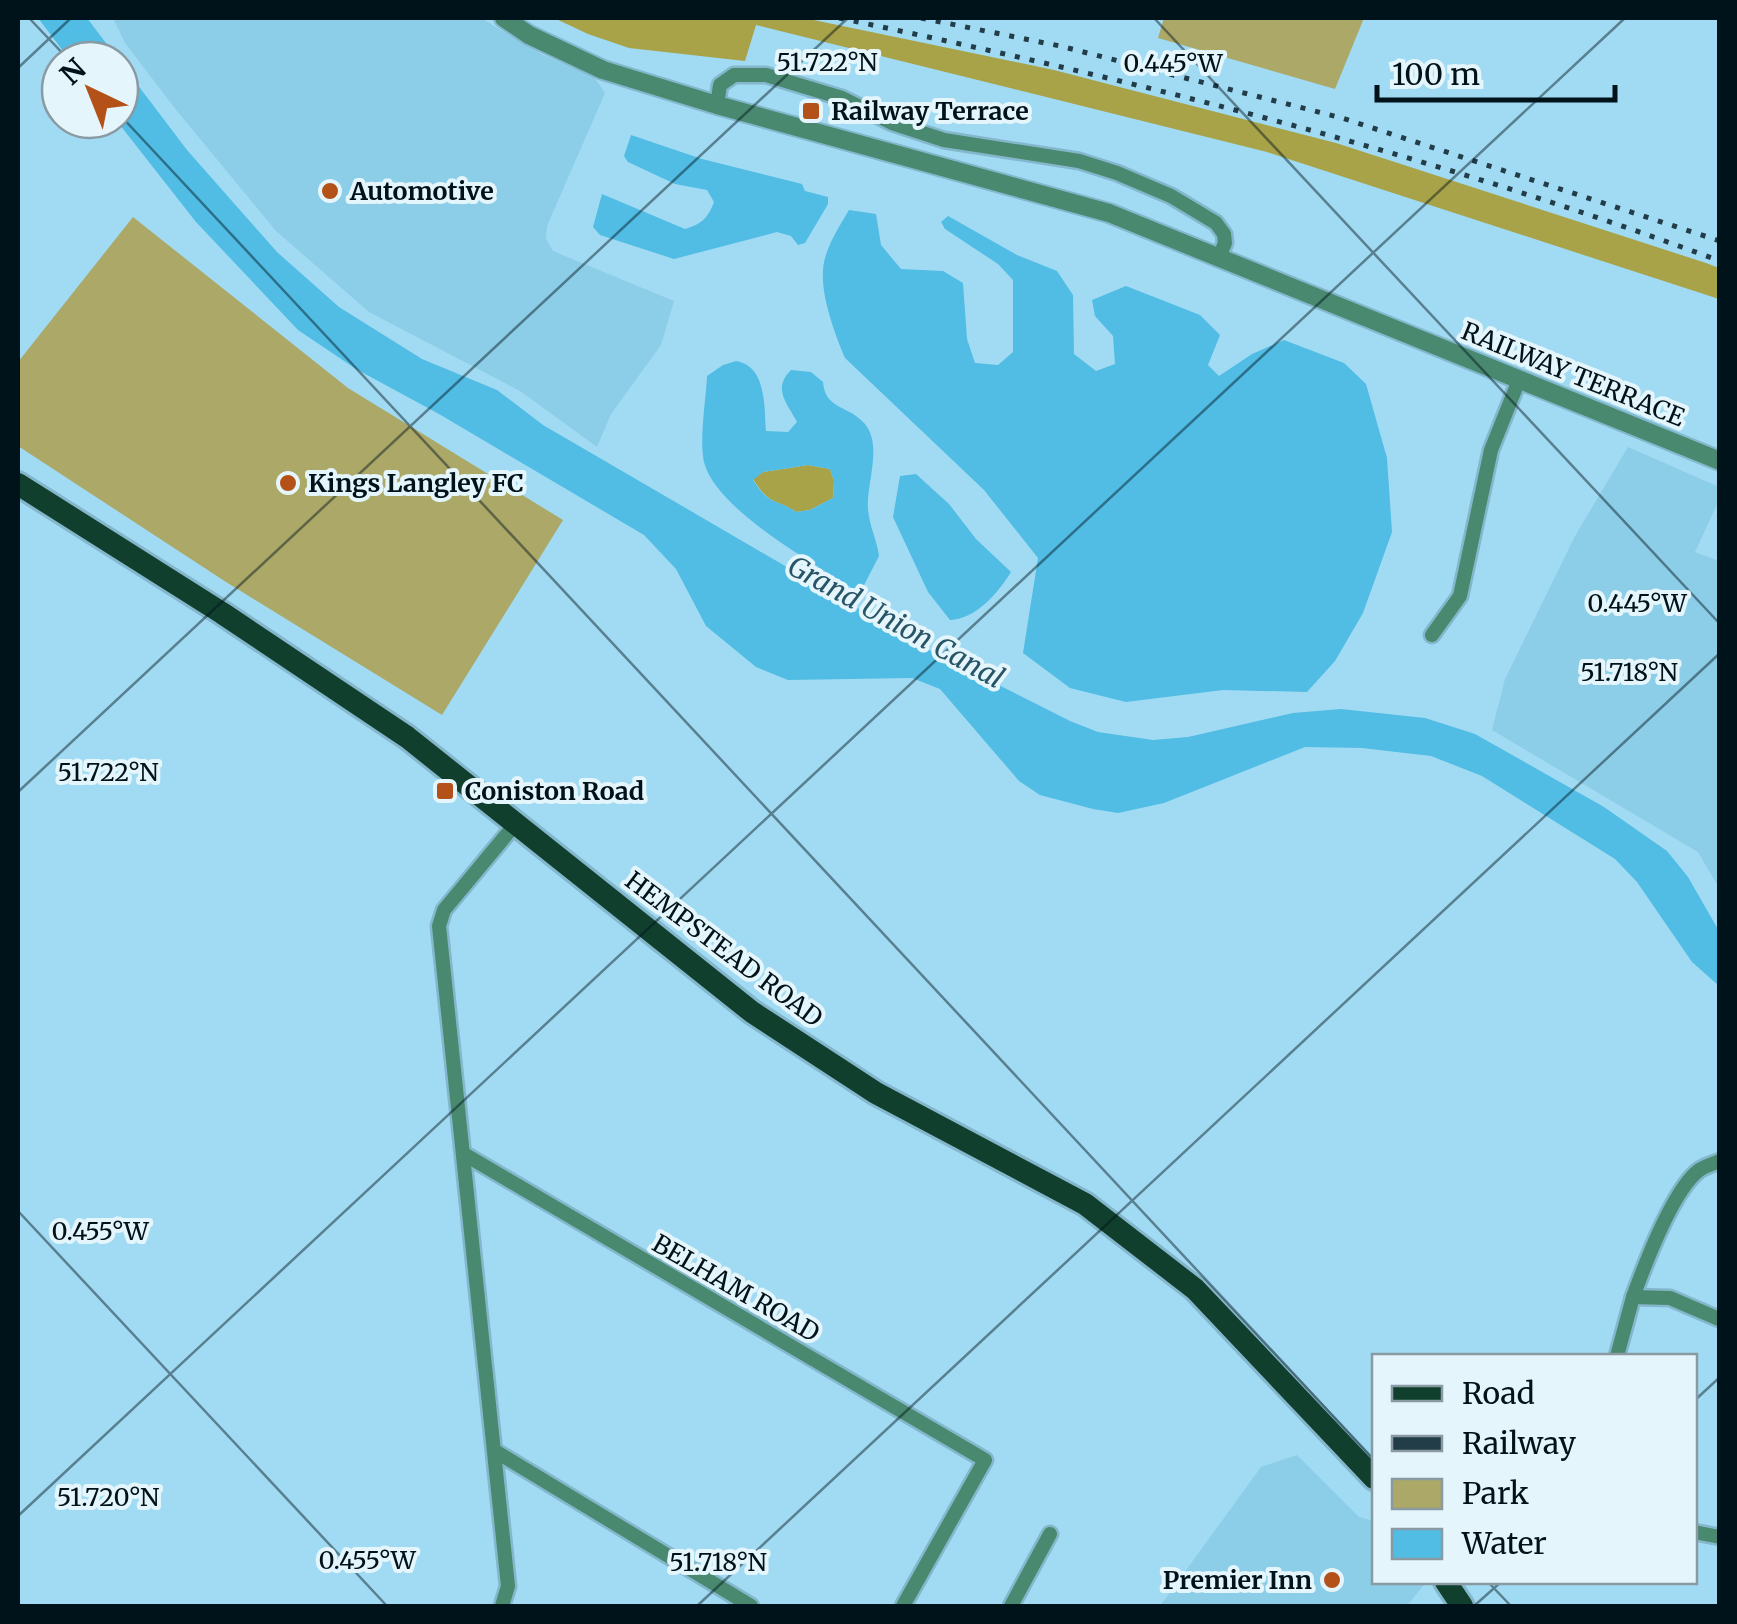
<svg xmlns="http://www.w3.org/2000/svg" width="1737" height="1624" font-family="Merriweather,serif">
  <rect width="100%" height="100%" fill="#a1dbf3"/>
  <g fill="#8ccde7">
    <polygon points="113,18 481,18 541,54 594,77 605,93 547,226 546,239 553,251 674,301 661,345 611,414 597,447 520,391 369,312 276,231 177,111 125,43"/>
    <polygon points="1628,447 1719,487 1719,500 1695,552 1719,561 1719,888 1698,852 1492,730 1505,679 1575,536"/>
    <polygon points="1297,1455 1359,1517 1374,1521 1374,1582 1426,1582 1407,1606 1160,1606 1261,1467"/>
  </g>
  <g fill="#aba868">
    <polygon points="1164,18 1364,18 1335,89 1158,38"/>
    <polygon points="133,217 348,388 563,520 442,715 226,582 18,446 18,362"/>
  </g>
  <g fill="#a8a248">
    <polygon points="554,18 804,18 1054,70 1336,143 1706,263 1719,268 1719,299 1267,152 756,25 745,61 629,48 588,34"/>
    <path d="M 808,465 L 830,469 L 834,481 L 833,498 L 810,510 L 796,512 C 776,498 770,507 753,479 L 763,472 Z"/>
  </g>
  <g fill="#51bce4" fill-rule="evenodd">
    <polygon points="38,18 87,18 187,150 277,252 339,307 422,359 497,390 543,425 933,652 1070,721 1098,732 1153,740 1188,737 1293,713 1341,709 1425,718 1475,734 1604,807 1667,851 1688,877 1719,931 1719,986 1692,962 1637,882 1615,859 1482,776 1431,756 1362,748 1305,747 1164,803 1118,813 1093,809 1040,795 1019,781 940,689 912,678 788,680 756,667 706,626 676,569 644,535 439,414 356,369 298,330 196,222 116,120 120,120 120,60 70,60"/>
    <path d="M 631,135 L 702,159 L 802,184 L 805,191 L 828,197 L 828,204 L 805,243 L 798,245 L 791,236 L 777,232 L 674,259 L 600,235 L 593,227 L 602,194 L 685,229 C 702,224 708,218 714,202 L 707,190 L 675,184 L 628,162 L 624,156 Z"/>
    <path d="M 849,210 L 876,214 L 881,245 L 901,269 L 943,271 L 963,283 L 967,339 L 975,363 L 998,365 L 1013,352 L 1013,280 L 998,264 L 945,229 L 941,222 L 948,216 L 1017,255 L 1057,271 L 1073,295 L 1074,354 L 1096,371 L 1115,364 L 1113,336 L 1095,316 L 1092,300 L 1126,286 L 1200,315 L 1220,335 L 1208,365 L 1219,376 L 1252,354 L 1284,340 L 1344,363 L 1366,384 L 1387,458 L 1392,532 L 1363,613 L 1335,661 L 1307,692 L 1223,690 L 1126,702 L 1070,688 L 1023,653 L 1038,558 L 984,490 L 845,358 C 835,334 821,297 823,270 C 824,250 839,227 849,210 Z"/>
    <path d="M 736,361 C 767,366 764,407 766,431 L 788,432 L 797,422 C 787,403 772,389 791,370 L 811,372 L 823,382 C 825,410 849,405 865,424 C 883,446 866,484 868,509 C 869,525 877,540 879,556 L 862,589 L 855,590 C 813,562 716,510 704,462 C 699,439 706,400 707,376 L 723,365 ZM 808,465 L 830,469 L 834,481 L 833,498 L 810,510 L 796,512 C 776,498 770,507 753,480 L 763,472 Z"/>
    <path d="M 916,474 L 949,504 L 976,539 L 1011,572 C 998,593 976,619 950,620 L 928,592 L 893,517 L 900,476 Z"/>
  </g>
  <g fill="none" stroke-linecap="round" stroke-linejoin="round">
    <defs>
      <g id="minor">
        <polyline points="717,105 720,85 734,75 766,75 842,98 892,123 944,140 1079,161 1117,173 1171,196 1216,223 1224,234 1225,243 1219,257"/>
        <polyline points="1432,635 1460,596 1491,450 1519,380"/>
        <polyline points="464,1154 985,1460 903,1606"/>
        <path d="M 1633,1297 C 1645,1264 1672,1192 1698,1171 C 1704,1166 1713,1164 1720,1161"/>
        <polyline points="1617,1356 1633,1297 1670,1298 1719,1319"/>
        <polyline points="495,1451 751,1606"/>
        <polyline points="1694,1532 1720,1537"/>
        <polyline points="502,1606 508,1586 439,926 444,910 517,822"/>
        <polyline points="1011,1606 1050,1534"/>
      </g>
      <polyline id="tertiary" points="504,18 529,35 603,70 717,105 1109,213 1720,461"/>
      <g id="primary">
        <polyline points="18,484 222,613 407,737 752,1012 876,1093 1085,1204 1195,1289 1374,1478"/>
        <polyline points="1446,1582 1462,1606"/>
      </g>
    </defs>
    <use href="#minor" stroke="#84b7cc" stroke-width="19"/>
    <use href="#tertiary" stroke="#84b7cc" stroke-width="22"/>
    <use href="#primary" stroke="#84b7cc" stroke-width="28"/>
    <use href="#minor" stroke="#49896f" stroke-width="14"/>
    <use href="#tertiary" stroke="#49896f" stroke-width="18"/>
    <use href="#primary" stroke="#103f2e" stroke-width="22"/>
    <g stroke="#223c48" stroke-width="5" stroke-dasharray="5 10" stroke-linecap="butt">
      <path d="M 839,18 C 1137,80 1434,155 1720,261"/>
      <polyline points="921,18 1060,46 1342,118 1720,241"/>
    </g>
  </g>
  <path fill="none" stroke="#00121a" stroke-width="2.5" stroke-opacity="0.45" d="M 29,18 L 69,60M 1154,18 L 1720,624M 18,68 L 71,18M 120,115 L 1374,1460M 18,792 L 848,18M 18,1211 L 387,1606M 1694,1401 L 1720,1377M 18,1516 L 1625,18M 1488,1582 L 1511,1606M 697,1606 L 1720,653M 1474,1606 L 1501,1582"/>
  <g fill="#b45119" stroke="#e4f5fc" stroke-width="4">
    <rect x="801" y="101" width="20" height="20" rx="5"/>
    <circle cx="330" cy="191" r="10"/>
    <circle cx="288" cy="483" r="10"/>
    <rect x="435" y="781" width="20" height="20" rx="5"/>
    <circle cx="1332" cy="1580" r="10"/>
  </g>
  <g text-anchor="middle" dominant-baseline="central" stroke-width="8" stroke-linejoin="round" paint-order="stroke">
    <g font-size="25" font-weight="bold" fill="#00121a" stroke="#e4f5fc" text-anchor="start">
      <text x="831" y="111">Railway Terrace</text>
      <text x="350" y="191">Automotive</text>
      <text x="308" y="483">Kings Langley FC</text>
      <text x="465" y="791">Coniston Road</text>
      <text x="1312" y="1580" text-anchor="end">Premier Inn</text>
    </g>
    <g font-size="25" fill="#00121a" stroke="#e4f5fc">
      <text transform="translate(1573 374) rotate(22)">RAILWAY TERRACE</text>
      <text transform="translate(724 949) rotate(37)">HEMPSTEAD ROAD</text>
      <text transform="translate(736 1288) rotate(30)">BELHAM ROAD</text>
    </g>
    <g font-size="28" font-style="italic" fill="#275466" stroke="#e4f5fc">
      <text transform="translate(896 622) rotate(29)">Grand Union Canal</text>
    </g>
  </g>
  <g font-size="25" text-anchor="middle" fill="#00121a" stroke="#e4f5fc" stroke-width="8" stroke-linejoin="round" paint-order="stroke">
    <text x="827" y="71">51.722°N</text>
    <text x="1173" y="72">0.445°W</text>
    <text x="1637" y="612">0.445°W</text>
    <text x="1629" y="681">51.718°N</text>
    <text x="108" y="781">51.722°N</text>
    <text x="100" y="1240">0.455°W</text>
    <text x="108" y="1506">51.720°N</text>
    <text x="367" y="1569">0.455°W</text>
    <text x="718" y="1571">51.718°N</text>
  </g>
  <rect width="1737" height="1624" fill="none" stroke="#00121a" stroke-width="40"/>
  <rect x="1372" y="1354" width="325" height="230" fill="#e4f5fc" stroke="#899aa2" stroke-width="2.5"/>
  <rect x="1392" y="1386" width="50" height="15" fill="#103f2e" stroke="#899aa2" stroke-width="2.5"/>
  <text x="1462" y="1404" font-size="30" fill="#00121a">Road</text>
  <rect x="1392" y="1436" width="50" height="15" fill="#223c48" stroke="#899aa2" stroke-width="2.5"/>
  <text x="1462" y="1454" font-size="30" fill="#00121a">Railway</text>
  <rect x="1392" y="1479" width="50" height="30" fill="#aba868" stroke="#899aa2" stroke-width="2.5"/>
  <text x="1462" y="1504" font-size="30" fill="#00121a">Park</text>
  <rect x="1392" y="1529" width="50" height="30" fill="#51bce4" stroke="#899aa2" stroke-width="2.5"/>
  <text x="1462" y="1554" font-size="30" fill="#00121a">Water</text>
  <g transform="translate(90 90) rotate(317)"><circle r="48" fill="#e4f5fc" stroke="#899aa2" stroke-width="2.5"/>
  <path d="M0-8L18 38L0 25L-18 38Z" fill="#b45119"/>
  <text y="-15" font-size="28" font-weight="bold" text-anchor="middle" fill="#00121a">N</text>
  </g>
  <path d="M1377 85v15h238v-15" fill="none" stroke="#00121a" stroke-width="5"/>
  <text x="1392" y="85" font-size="30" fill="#00121a" stroke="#e4f5fc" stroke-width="8" paint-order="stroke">100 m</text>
</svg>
